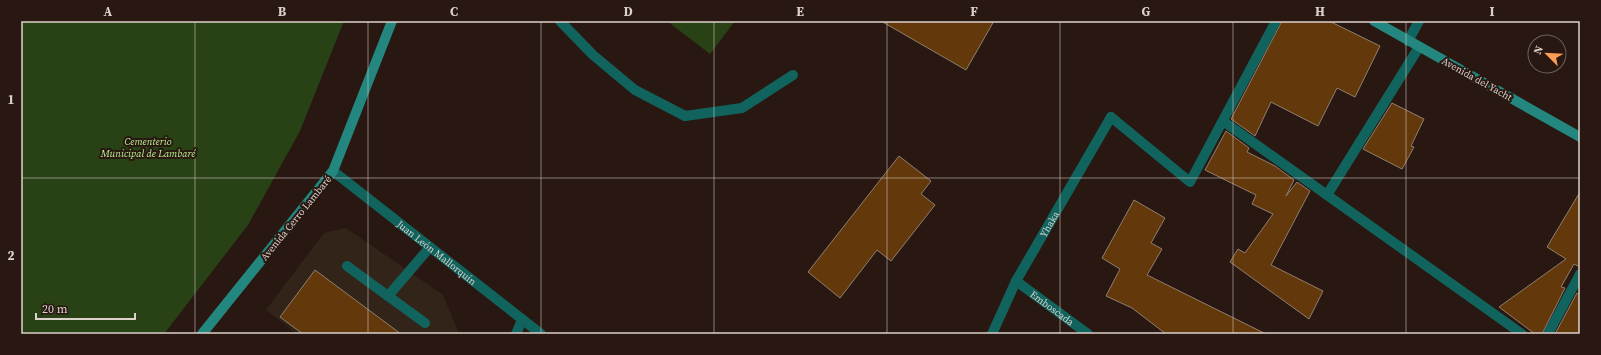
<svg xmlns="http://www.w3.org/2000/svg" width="1601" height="355" font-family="'Source Serif 4',serif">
  <rect width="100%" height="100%" fill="#291812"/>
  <polygon fill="#33241a" points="346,228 443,295 459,334 298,334 266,310 324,233"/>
  <g fill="#284115">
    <polygon points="21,21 344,21 300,131 248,225 164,334 21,334"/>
    <polygon points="667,21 735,21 710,54"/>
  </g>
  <g fill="#63380a" stroke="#907f70">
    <polygon points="881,21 994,21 966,70"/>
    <polygon points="1282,21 1329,21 1380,46 1355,97 1337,88 1318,126 1271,102 1255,136 1231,119"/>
    <polygon points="1392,103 1424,119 1411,146 1414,147 1402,169 1363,149"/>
    <polygon points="1226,131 1249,148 1247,152 1275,166 1294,180 1286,196 1297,182 1310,191 1271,265 1323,291 1309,319 1230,262 1238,249 1245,253 1273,214 1252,204 1256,195 1205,170"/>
    <polygon points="899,156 931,181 921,194 935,205 891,261 877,250 840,298 808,272"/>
    <polygon points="1580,192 1580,267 1574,264 1561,287 1565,288 1542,334 1535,334 1499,307 1566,259 1547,247"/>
    <polygon points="1134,200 1165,218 1151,243 1162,249 1147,275 1266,334 1166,334 1132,308 1106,296 1120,269 1102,258"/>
    <polygon points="315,270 401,334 303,334 280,317"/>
    <polygon points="1577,293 1580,295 1580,334 1555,334"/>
  </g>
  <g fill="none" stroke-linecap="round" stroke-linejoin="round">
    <g stroke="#11635e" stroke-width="10">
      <polyline points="560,21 593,55 635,90 685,116 742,108 793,75"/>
      <polyline points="1111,117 1190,182 1276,21"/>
      <polyline points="1223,121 1522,334"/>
      <polyline points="1327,195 1419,47"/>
      <polyline points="347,266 388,296 430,247"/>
      <polyline points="388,296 425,323"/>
      <polyline points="1548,334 1580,274"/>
    </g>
    <g stroke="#11635e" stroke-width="10">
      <polyline points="1408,41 1419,21"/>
      <path id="s1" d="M 333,171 L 541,334"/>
      <path id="s2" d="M 1016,281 L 1088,334"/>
      <polyline points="516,334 522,320"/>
      <path id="s3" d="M 992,334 L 1016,281 L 1111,117"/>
    </g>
    <g stroke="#238780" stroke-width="10">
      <polyline points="1374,21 1580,137"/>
      <polyline points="202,334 333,171 392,21"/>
    </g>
  </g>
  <path fill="none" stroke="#ddd1cc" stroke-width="1" stroke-opacity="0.55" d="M 195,21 L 195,334M 368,21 L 368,334M 541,21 L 541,334M 714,21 L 714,334M 887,21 L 887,334M 1060,21 L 1060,334M 1233,21 L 1233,334M 1406,21 L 1406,334M 21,178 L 1580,178"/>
  <g text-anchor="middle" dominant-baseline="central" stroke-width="4" stroke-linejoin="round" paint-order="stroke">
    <g font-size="10" fill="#ddd1cc" stroke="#291812">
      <text transform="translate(1477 79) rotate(29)">Avenida del Yacht</text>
      <text transform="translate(296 218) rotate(-51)">Avenida Cerro Lambaré</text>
      <text stroke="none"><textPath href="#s3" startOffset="124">Yhaka</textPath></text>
      <text stroke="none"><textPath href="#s1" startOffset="132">Juan León Mallorquín</textPath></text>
      <text stroke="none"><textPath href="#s2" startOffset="45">Emboscada</textPath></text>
    </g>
    <g font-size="10" font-style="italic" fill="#b8ef92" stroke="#291812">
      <text x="148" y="141">Cementerio<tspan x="148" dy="12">Municipal de Lambaré</tspan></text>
    </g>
  </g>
  <rect width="1601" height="355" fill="none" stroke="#291812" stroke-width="44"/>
  <g transform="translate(1547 54) rotate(294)"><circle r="19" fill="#291812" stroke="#71625c"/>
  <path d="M0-3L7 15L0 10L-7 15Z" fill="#fd9d55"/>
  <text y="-6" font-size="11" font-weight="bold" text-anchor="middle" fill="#ddd1cc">N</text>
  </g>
  <path d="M36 313v6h99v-6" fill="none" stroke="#ddd1cc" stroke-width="2"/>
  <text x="42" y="313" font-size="12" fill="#ddd1cc" stroke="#291812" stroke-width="3" paint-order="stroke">20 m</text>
  <rect x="22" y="22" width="1557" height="311" fill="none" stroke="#ddd1cc" stroke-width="1.5"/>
  <g font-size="13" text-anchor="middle" font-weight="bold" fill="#ddd1cc">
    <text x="108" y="16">A</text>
    <text x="282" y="16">B</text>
    <text x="454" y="16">C</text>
    <text x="628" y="16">D</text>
    <text x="800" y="16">E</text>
    <text x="974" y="16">F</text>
    <text x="1146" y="16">G</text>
    <text x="1320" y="16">H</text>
    <text x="1492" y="16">I</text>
    <text x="11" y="104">1</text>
    <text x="11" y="260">2</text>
  </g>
</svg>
